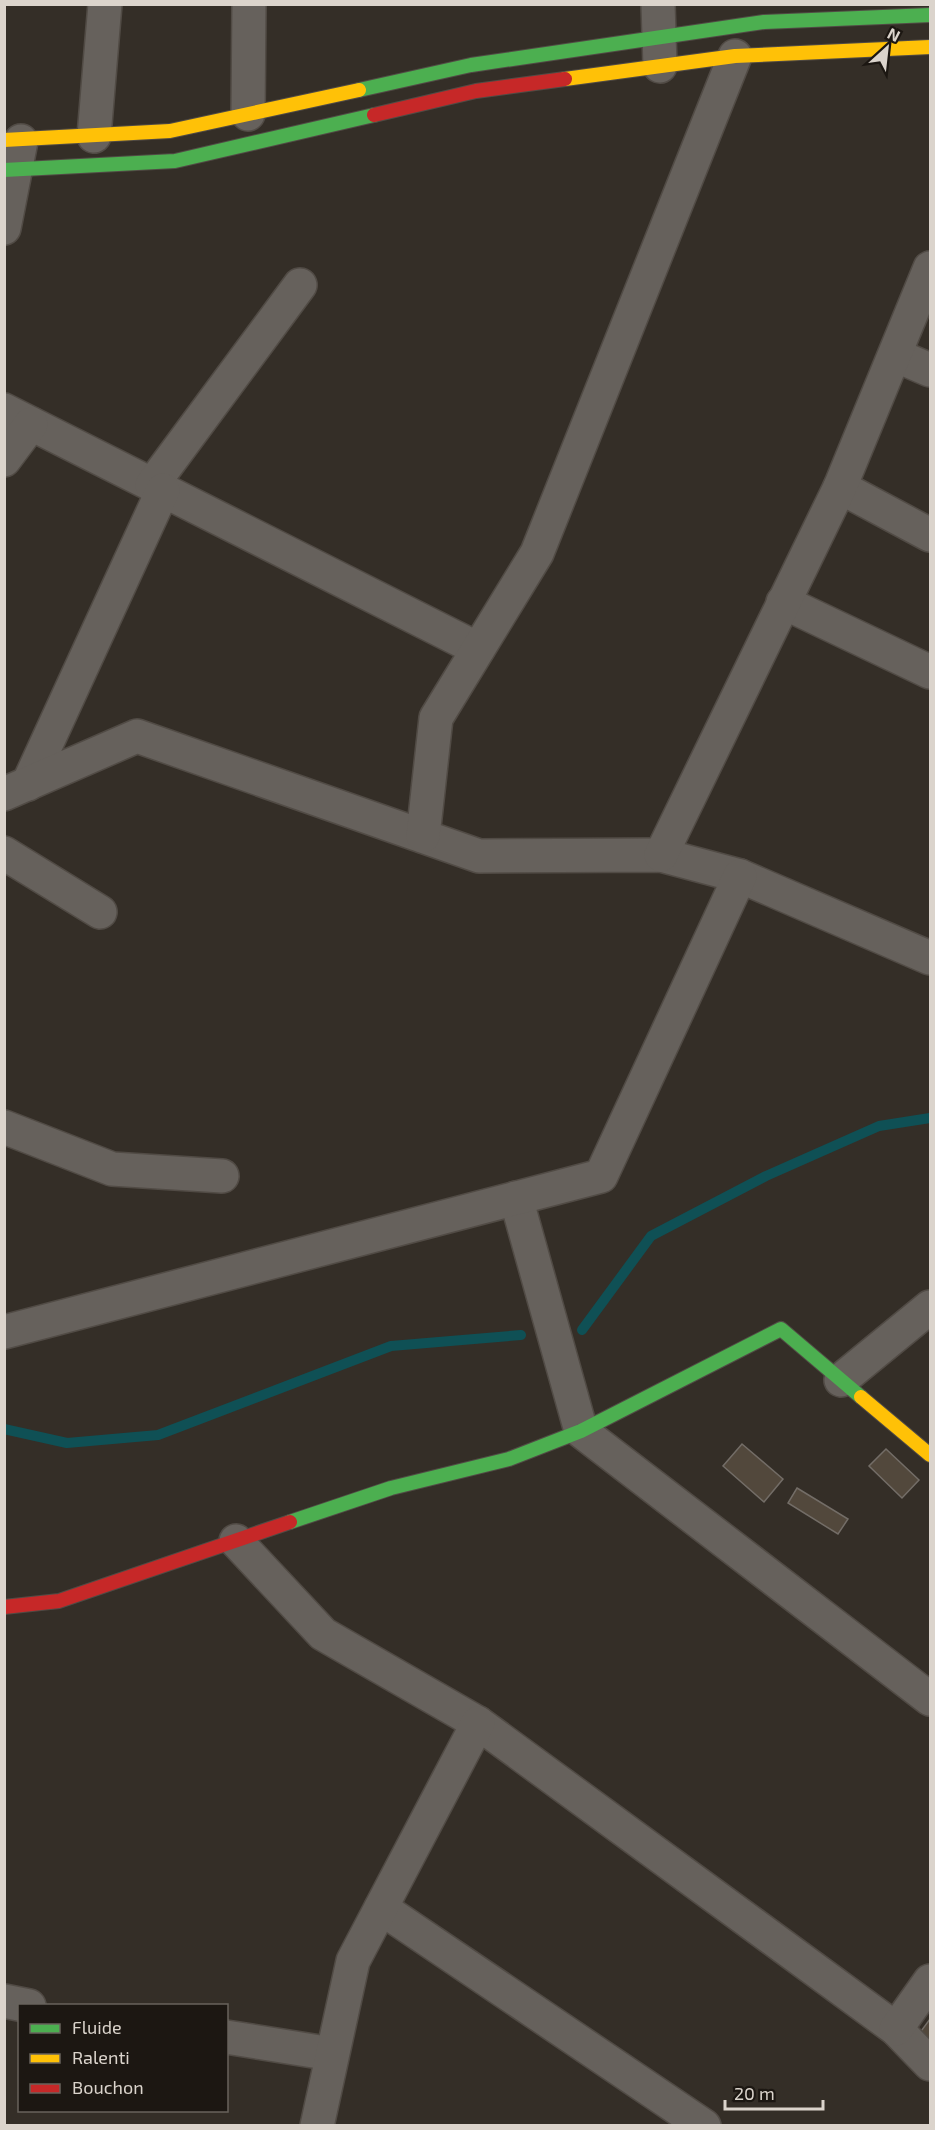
<svg xmlns="http://www.w3.org/2000/svg" width="935" height="2130" font-family="'Exo 2',sans-serif">
  <rect width="100%" height="100%" fill="#342e27"/>
  <g fill="none" stroke-linecap="round" stroke-linejoin="round">
    <g stroke="#0f5055" stroke-width="10">
      <polyline points="582,1330 651,1236 766,1176 879,1126 930,1118"/>
      <polyline points="4,1429 67,1443 158,1435 391,1346 521,1335"/>
    </g>
  </g>
  <g fill="#52483c" stroke="#736d67" stroke-width="1.5">
    <polygon points="742,1444 783,1479 764,1502 723,1466"/>
    <polygon points="886,1449 919,1480 902,1498 869,1466"/>
    <polygon points="797,1488 848,1519 838,1534 788,1503"/>
    <polygon points="930,2019 930,2049 916,2038"/>
  </g>
  <g fill="none" stroke-linecap="round" stroke-linejoin="round">
    <defs>
      <g id="street">
        <polyline points="658,4 660,66"/>
        <polyline points="248,114 249,4"/>
        <polyline points="94,136 105,4"/>
        <polyline points="4,228 21,141"/>
        <polyline points="895,355 930,370"/>
        <polyline points="4,410 478,649"/>
        <polyline points="4,460 31,424"/>
        <polyline points="152,485 300,285"/>
        <polyline points="840,487 930,535"/>
        <polyline points="783,602 930,672"/>
        <polyline points="28,784 163,490"/>
        <polyline points="4,794 137,736 479,856 661,855 740,876 930,958"/>
        <polyline points="423,836 436,718 537,553 735,56"/>
        <polyline points="4,853 100,912"/>
        <polyline points="661,855 840,487 930,268"/>
        <polyline points="4,1127 112,1169 222,1176"/>
        <polyline points="516,1198 581,1431 930,1699"/>
        <polyline points="4,1332 601,1176 740,876"/>
        <polyline points="841,1380 930,1307"/>
        <polyline points="236,1541 323,1634 478,1723 896,2029 930,2064"/>
        <polyline points="381,1908 704,2126"/>
        <polyline points="4,2001 29,2006"/>
        <polyline points="896,2029 930,1981"/>
        <polyline points="226,2037 332,2054"/>
        <polyline points="317,2126 353,1961 478,1723"/>
      </g>
      <g id="fast">
        <polyline points="359,90 471,65 764,22 930,15"/>
        <polyline points="4,170 175,161 374,115"/>
        <polyline points="290,1522 391,1488 509,1459 581,1431 781,1329 861,1397"/>
      </g>
      <g id="slow">
        <polyline points="565,79 735,56 930,47"/>
        <polyline points="4,140 170,131 359,90"/>
        <polyline points="861,1397 930,1455"/>
      </g>
      <g id="jam">
        <polyline points="374,115 476,91 565,79"/>
        <polyline points="4,1607 59,1601 290,1522"/>
      </g>
    </defs>
    <use href="#street" stroke="#514b45" stroke-width="36"/>
    <use href="#fast" stroke="#514b45" stroke-width="16"/>
    <use href="#slow" stroke="#514b45" stroke-width="16"/>
    <use href="#jam" stroke="#514b45" stroke-width="16"/>
    <use href="#street" stroke="#66615c" stroke-width="33"/>
    <use href="#fast" stroke="#4caf50" stroke-width="14"/>
    <use href="#slow" stroke="#ffc107" stroke-width="14"/>
    <use href="#jam" stroke="#c62828" stroke-width="14"/>
  </g>
  <rect width="935" height="2130" fill="none" stroke="#dbd4cc" stroke-width="12"/>
  <rect x="18" y="2004" width="210" height="108" fill="#1c1712" stroke="#68635c" stroke-width="1.5"/>
  <rect x="30" y="2024" width="30" height="9" fill="#4caf50" stroke="#68635c" stroke-width="1.5"/>
  <text x="72" y="2034" font-size="18" fill="#dbd4cc">Fluide</text>
  <rect x="30" y="2054" width="30" height="9" fill="#ffc107" stroke="#68635c" stroke-width="1.5"/>
  <text x="72" y="2064" font-size="18" fill="#dbd4cc">Ralenti</text>
  <rect x="30" y="2084" width="30" height="9" fill="#c62828" stroke="#68635c" stroke-width="1.5"/>
  <text x="72" y="2094" font-size="18" fill="#dbd4cc">Bouchon</text>
  <g transform="translate(887 48) rotate(27)" stroke="#1c1712" stroke-width="4.5" paint-order="stroke">
  <path d="M0-4.5L10 22L0 15L-10 22Z" fill="#dbd4cc"/>
  <text y="-9" font-size="16" font-weight="bold" text-anchor="middle" fill="#dbd4cc">N</text>
  </g>
  <path d="M725 2100v9h98v-9" fill="none" stroke="#dbd4cc" stroke-width="3"/>
  <text x="734" y="2100" font-size="18" fill="#dbd4cc" stroke="#1c1712" stroke-width="4.5" paint-order="stroke">20 m</text>
</svg>
